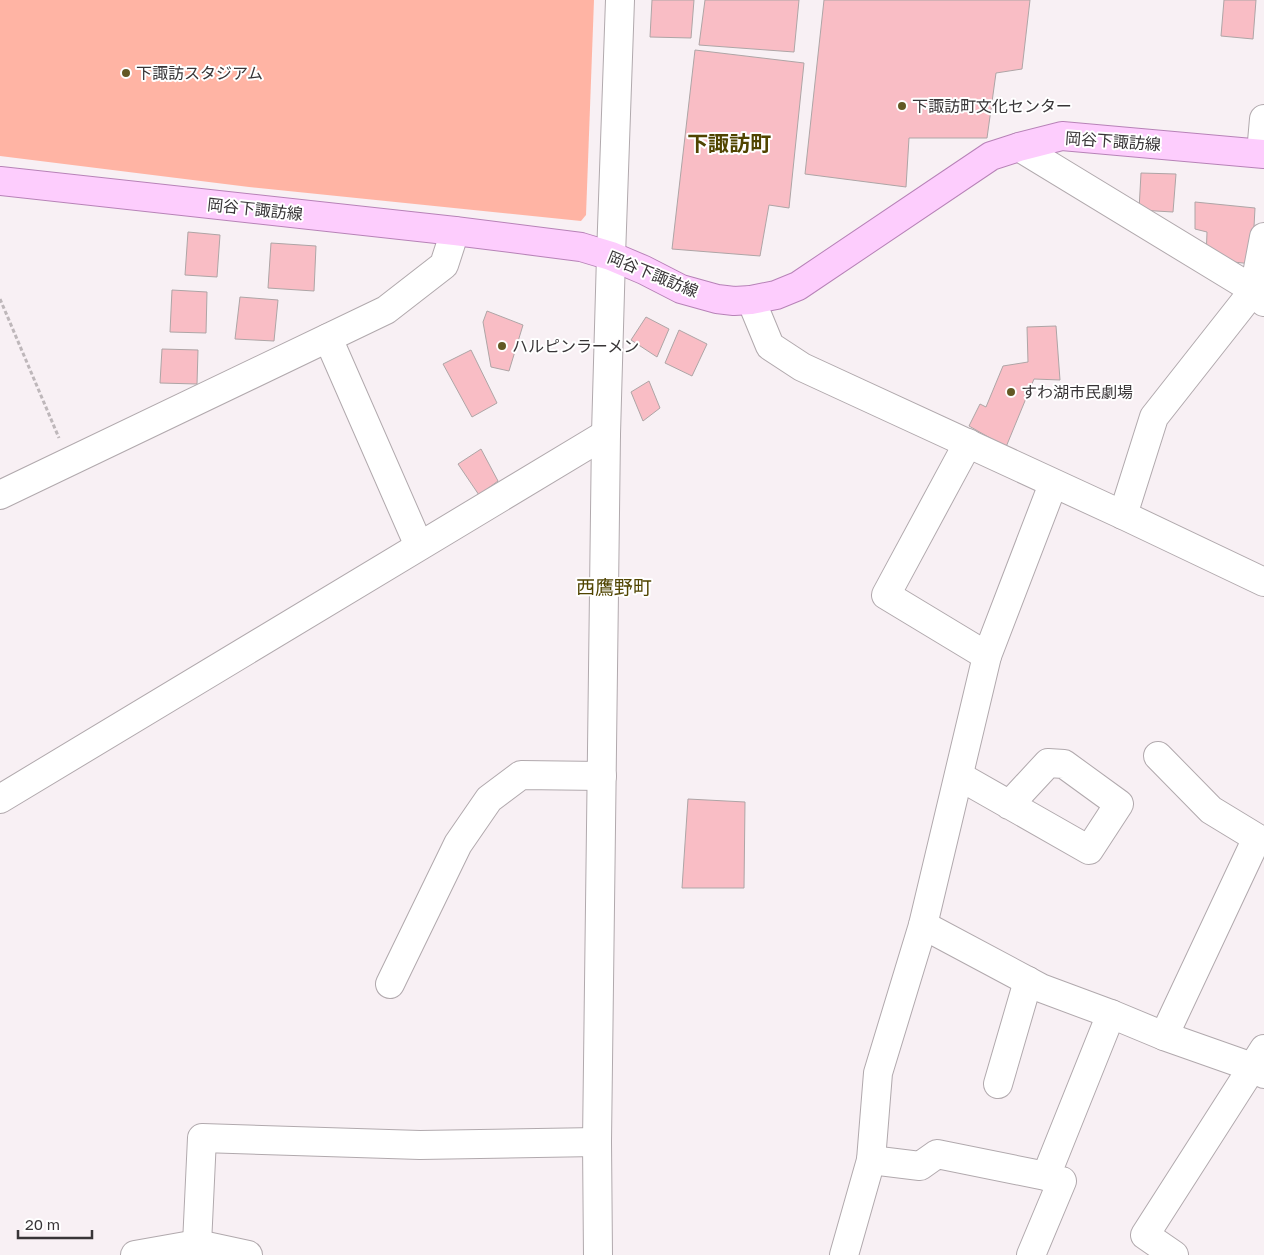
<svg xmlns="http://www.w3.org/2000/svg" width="1264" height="1255" font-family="'Golos Text','Noto Sans JP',sans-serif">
  <rect width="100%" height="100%" fill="#f8f0f4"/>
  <polygon fill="#ffb4a4" points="0,0 594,0 586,215 581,221 249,187 0,156"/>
  <g fill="#f9bdc5" stroke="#aea5a6">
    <polygon points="652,0 694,0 691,38 650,37"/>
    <polygon points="705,0 799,0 794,52 699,45"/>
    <polygon points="824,0 1030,0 1022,69 996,73 987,138 909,138 906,187 805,174"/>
    <polygon points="1224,0 1256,0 1253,39 1221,36"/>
    <polygon points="695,50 804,63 789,208 769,205 760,256 672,249"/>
    <polygon points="1141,173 1176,174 1173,212 1139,210"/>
    <polygon points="1195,202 1255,208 1252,264 1206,259 1207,232 1195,229"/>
    <polygon points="188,232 220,235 217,277 185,275"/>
    <polygon points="271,243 316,246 314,291 268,288"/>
    <polygon points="172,290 207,292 206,333 170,332"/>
    <polygon points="240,297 278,300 274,341 235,339"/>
    <polygon points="487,311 523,325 509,371 491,367 483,322"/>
    <polygon points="646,317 669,329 657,357 631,340"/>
    <polygon points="1056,326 1060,380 1034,379 1006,447 969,426 980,404 986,407 1003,366 1028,362 1027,327"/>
    <polygon points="679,330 707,344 692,376 665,363"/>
    <polygon points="162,349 198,350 197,384 160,383"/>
    <polygon points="471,350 497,403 472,417 443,364"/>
    <polygon points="649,381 660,408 643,421 631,392"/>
    <polygon points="481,449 498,481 479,495 458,464"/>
    <polygon points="688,799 745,802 744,888 682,888"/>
  </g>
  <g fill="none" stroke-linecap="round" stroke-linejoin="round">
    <defs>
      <g id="minor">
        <polyline points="1019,147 1254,290 1264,302"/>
        <polyline points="1261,153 1264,119"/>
        <polyline points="751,300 770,346 802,367 1123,515 1264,582"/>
        <polyline points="328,338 419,546"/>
        <polyline points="968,443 886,595 987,656"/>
        <polyline points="0,495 386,310 444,265 455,231"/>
        <polyline points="1123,515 1154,417 1254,290 1264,237"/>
        <polyline points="1158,756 1211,810 1257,838 1164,1036"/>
        <polyline points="959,776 1089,850 1119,804 1064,764 1048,763 1009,805"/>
        <polyline points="0,799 606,434"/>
        <polyline points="923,925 1041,988 1111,1014 1164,1036 1252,1067 1264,1074"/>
        <polyline points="390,984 458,844 489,799 521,775 602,776"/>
        <polyline points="998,1084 1028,981"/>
        <polyline points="871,1160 920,1166 937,1154 1046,1176"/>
        <polyline points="197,1244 202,1138 420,1145 597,1142"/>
        <polyline points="135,1255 197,1244 248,1255"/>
        <polyline points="598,1255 597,1142 606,434 611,256 620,0"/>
        <polyline points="844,1255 871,1160 878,1073 923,925 987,656 1053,484"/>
        <polyline points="1031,1255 1062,1181 1046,1176 1111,1014"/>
        <polyline points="1174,1255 1145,1235 1264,1049"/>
      </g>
      <polyline id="major" points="0,181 455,231 581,247 611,256 644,270 681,289 717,299 734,301 751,300 776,295 798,286 991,156 1019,147 1062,136 1264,154"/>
    </defs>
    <use href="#minor" stroke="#b1a9ad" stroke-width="30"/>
    <use href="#major" stroke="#b782b7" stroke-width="30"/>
    <polyline stroke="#beb7ba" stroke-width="3" stroke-dasharray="4 2.5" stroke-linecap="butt" points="0,299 59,438"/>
    <use href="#minor" stroke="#fff" stroke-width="28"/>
    <use href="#major" stroke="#fdcdfd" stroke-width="28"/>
  </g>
  <g fill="#635824" stroke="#fff" stroke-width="2">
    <circle cx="126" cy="73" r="5"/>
    <circle cx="902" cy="106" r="5"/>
    <circle cx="502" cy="346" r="5"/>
    <circle cx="1011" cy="392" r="5"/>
  </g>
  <g text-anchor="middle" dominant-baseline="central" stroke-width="4" stroke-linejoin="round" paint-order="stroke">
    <g font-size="16" fill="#383537" stroke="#fff" text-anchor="start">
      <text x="136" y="73">下諏訪スタジアム</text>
      <text x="912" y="106">下諏訪町文化センター</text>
      <text x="512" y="346">ハルピンラーメン</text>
      <text x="1021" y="392">すわ湖市民劇場</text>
    </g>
    <g font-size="16" fill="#383537" stroke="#fff">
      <text transform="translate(1113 141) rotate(4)">岡谷下諏訪線</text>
      <text transform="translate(255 209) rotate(6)">岡谷下諏訪線</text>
      <text transform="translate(653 274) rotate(22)">岡谷下諏訪線</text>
    </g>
    <g font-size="19" fill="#504400" stroke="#fff">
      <text x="614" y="586">西鷹野町</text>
    </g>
    <g font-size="21" font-weight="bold" fill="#504400" stroke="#fff">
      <text x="729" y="143">下諏訪町</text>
    </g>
  </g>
  <path d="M18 1230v8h74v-8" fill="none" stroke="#383537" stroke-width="2.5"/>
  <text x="25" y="1230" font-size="15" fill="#383537" stroke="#ffffff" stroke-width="4" paint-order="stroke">20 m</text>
</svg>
